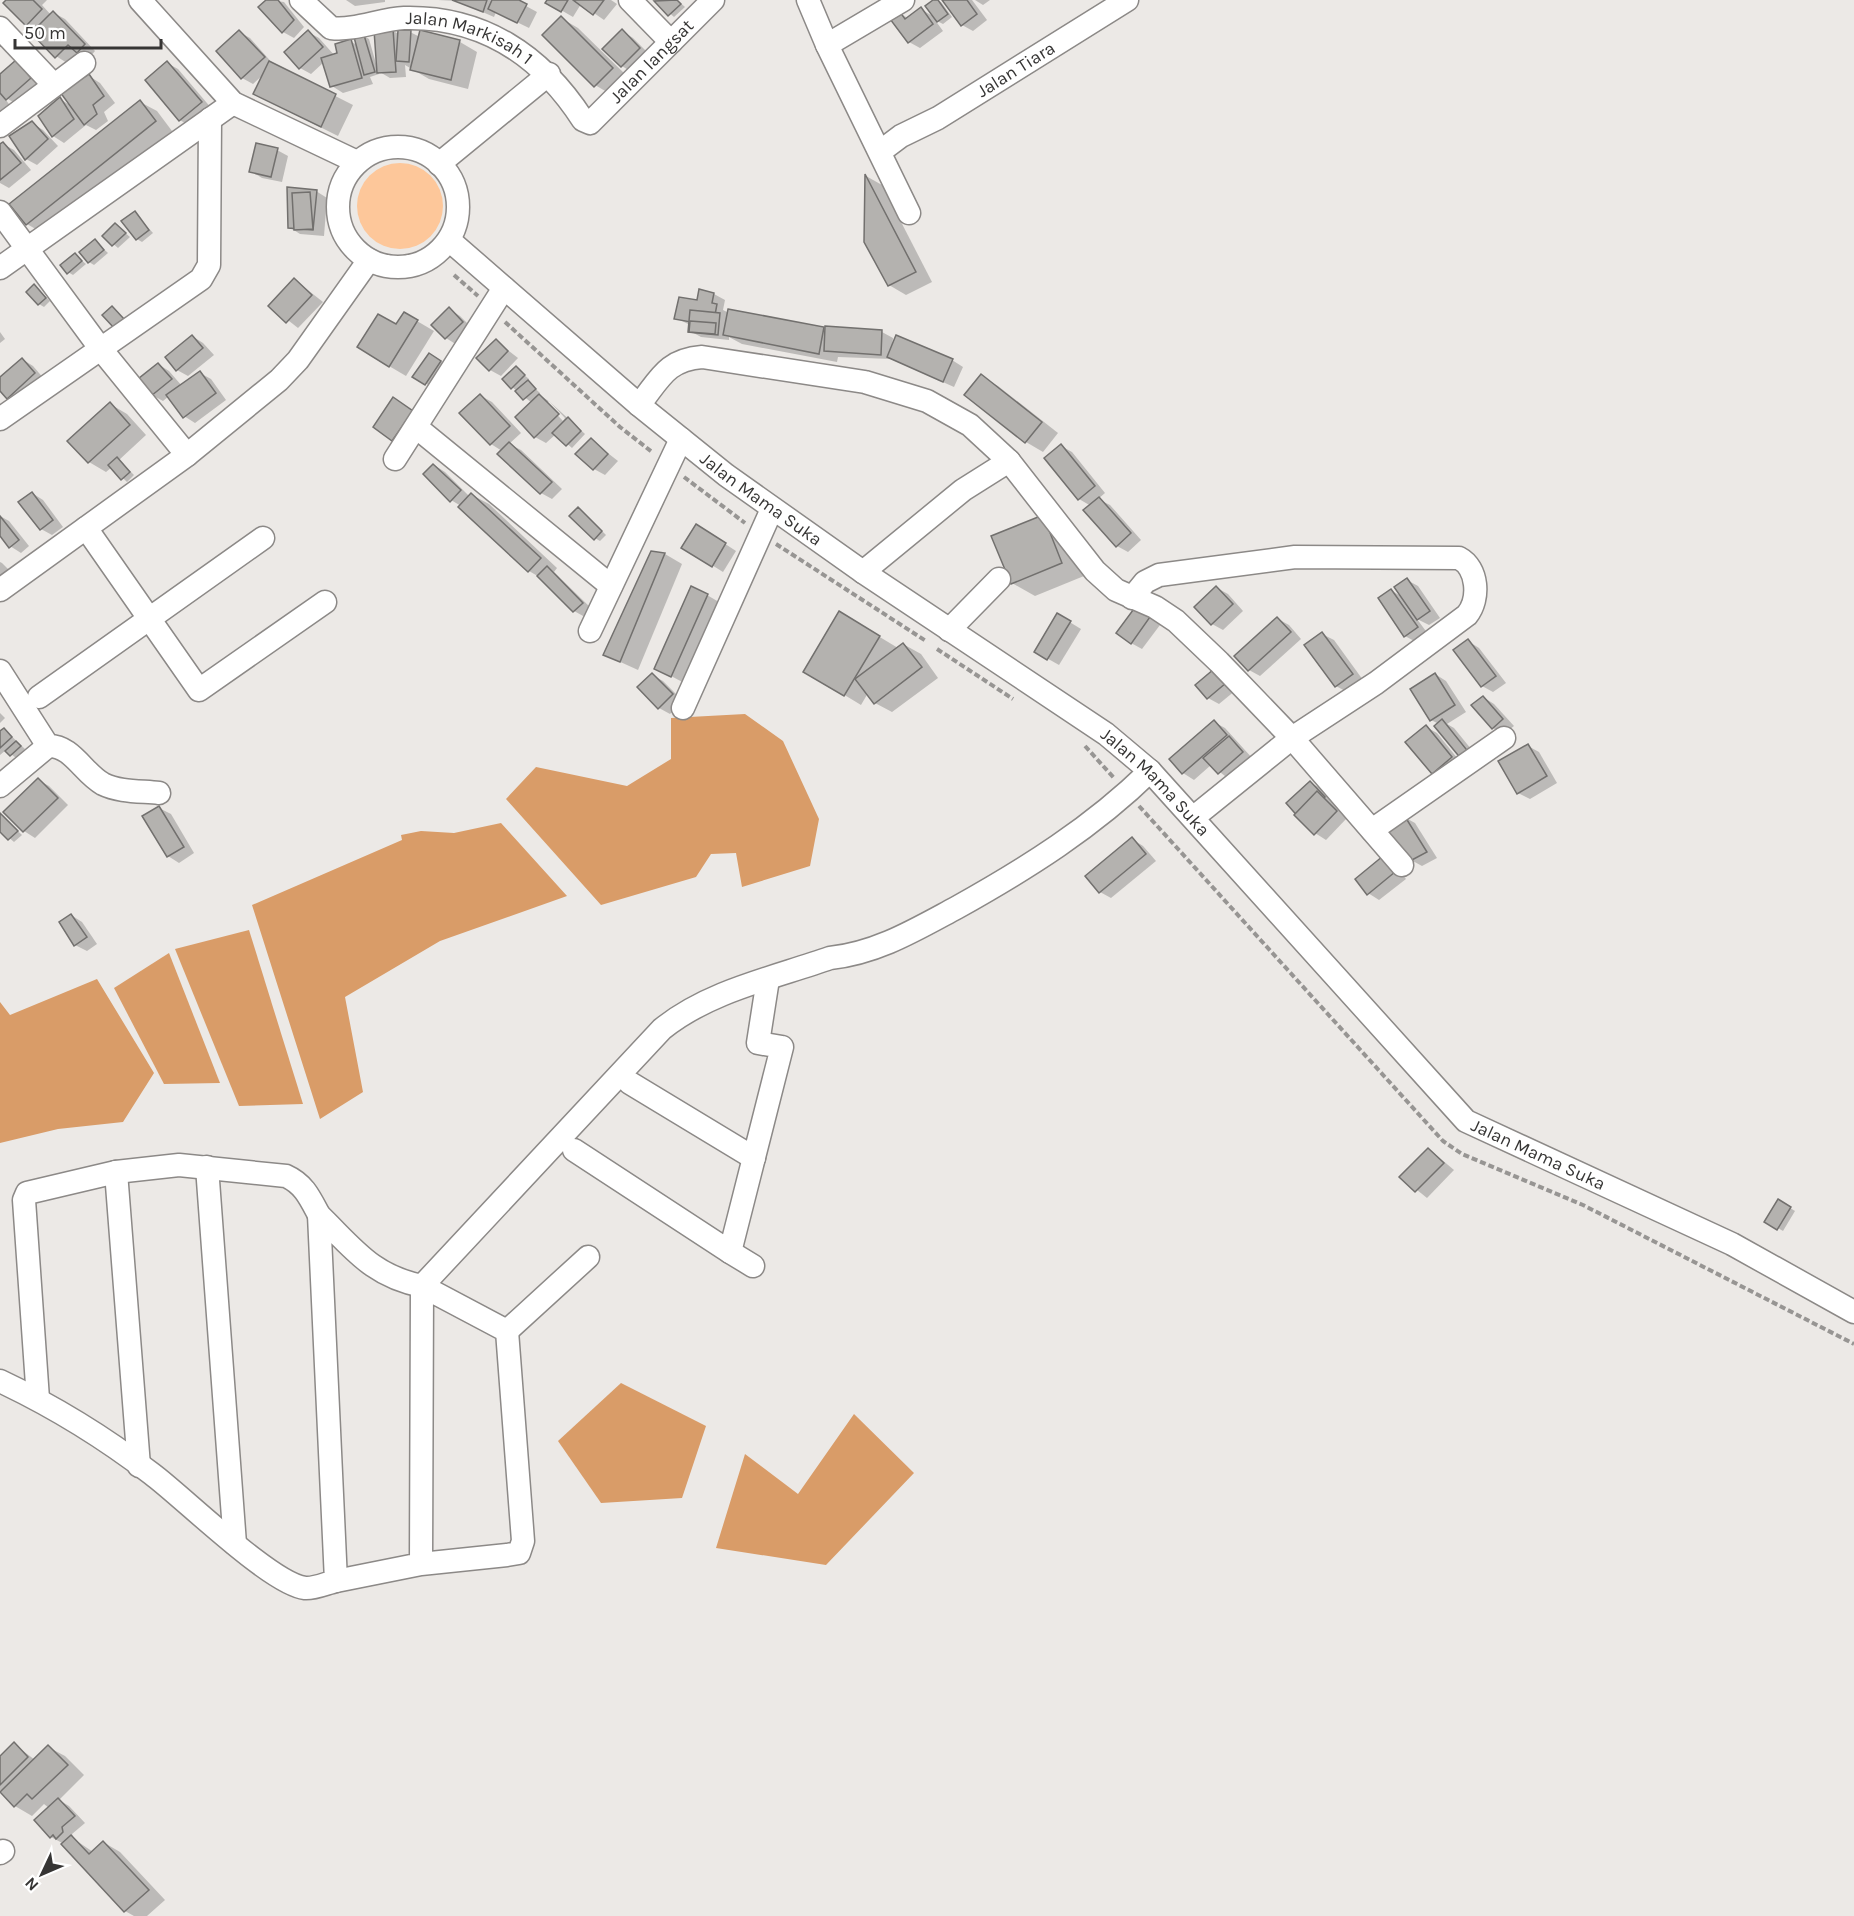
<svg xmlns="http://www.w3.org/2000/svg" width="1854" height="1916" font-family="Karla,sans-serif">
  <rect width="100%" height="100%" fill="#ece9e6"/>
  <circle fill="#fdc79a" cx="400" cy="206" r="43"/>
  <g fill="#d99c68">
    <polygon points="745,714 783,741 819,819 810,866 742,887 736,853 711,854 696,877 601,905 506,799 536,767 627,786 671,759 671,718"/>
    <polygon points="501,823 567,896 440,941 345,997 363,1092 320,1119 252,905 402,840 401,835 421,831 454,833"/>
    <polygon points="249,930 303,1104 239,1106 175,949"/>
    <polygon points="169,953 220,1083 164,1084 114,988"/>
    <polygon points="97,979 154,1073 123,1122 58,1129 0,1143 0,1002 10,1015"/>
    <polygon points="621,1383 706,1426 682,1498 601,1503 558,1441"/>
    <polygon points="854,1414 914,1473 826,1565 716,1548 745,1454 798,1494"/>
  </g>
  <g fill="#0003" fill-rule="evenodd">
    <polygon points="9,0 47,0 42,5 51,15 54,13 65,19 95,51 89,58 78,52 67,63 56,56"/>
    <polygon points="269,0 284,2 304,27 294,38 283,32"/>
    <polygon points="346,0 385,0 385,2 355,6"/>
    <polygon points="438,0 515,0 537,12 529,28 496,12 494,17 457,1"/>
    <polygon points="549,0 611,0 617,4 604,20 581,4 573,17 547,2"/>
    <polygon points="677,0 685,7 674,17 656,1"/>
    <polygon points="936,0 941,2 952,17 943,24 935,20 943,31 920,48 909,42 900,14 908,18 921,9 934,17"/>
    <polygon points="944,0 972,0 987,20 973,31 962,25"/>
    <polygon points="975,0 990,0 983,5"/>
    <polygon points="561,18 578,28 629,78 612,95 595,85"/>
    <polygon points="393,31 399,34 410,32 420,37 421,32 460,42 477,52 468,89 429,79 405,65 406,77 390,78 378,71 379,74 370,77 373,84 343,93 332,86 324,62 311,74 300,68 308,32 319,38 335,56 350,41 357,45 364,36 369,39 377,67"/>
    <polygon points="622,31 633,38 650,55 633,73 622,66"/>
    <polygon points="239,32 250,38 274,65 353,105 338,136 272,103 264,74 253,84 242,78"/>
    <polygon points="16,62 41,85 18,105 3,96 20,119 0,124 0,76"/>
    <polygon points="167,63 178,69 212,109 191,127 180,120 147,80"/>
    <polygon points="89,76 100,83 115,103 104,112 108,121 96,130 86,125 64,143 53,136 40,116 60,99 73,107"/>
    <polygon points="140,102 157,111 172,131 44,234 27,224"/>
    <polygon points="32,123 43,130 58,146 37,165 26,159 11,137"/>
    <polygon points="3,144 14,150 31,170 9,188 0,183 0,146"/>
    <polygon points="277,150 288,156 282,182 262,178 251,171"/>
    <polygon points="866,176 882,185 932,282 906,295 889,285"/>
    <polygon points="316,191 327,198 324,236 300,234 289,227"/>
    <polygon points="135,213 153,233 142,242 137,239"/>
    <polygon points="116,225 130,237 118,248 104,236"/>
    <polygon points="95,241 108,253 94,265 89,262"/>
    <polygon points="75,255 86,264 73,275 68,272"/>
    <polygon points="295,280 323,302 298,328 270,306"/>
    <polygon points="35,286 50,301 44,307 39,304"/>
    <polygon points="714,294 725,300 723,310 729,313 827,330 882,332 893,338 892,347 952,360 963,367 954,387 891,359 838,357 837,362 742,344 729,337 729,340 701,337 690,331 690,325 676,318"/>
    <polygon points="449,309 460,316 473,329 457,345 446,338 433,325"/>
    <polygon points="405,314 434,331 406,376 389,366 396,327"/>
    <polygon points="0,332 5,339 0,343"/>
    <polygon points="192,336 203,343 214,355 188,376 177,370"/>
    <polygon points="496,341 518,358 501,376 490,370"/>
    <polygon points="22,359 33,366 45,380 19,404 0,389 0,379"/>
    <polygon points="441,361 451,368 437,390 415,377"/>
    <polygon points="158,364 169,371 182,386 200,373 211,379 226,400 195,423 184,416 169,396 163,401 152,395"/>
    <path d="M 516,368 L 529,379 L 527,381 L 540,393 L 538,394 L 550,402 L 585,434 L 572,448 L 556,434 L 546,443 L 535,437 L 532,403 L 512,387 ZM 549,401 L 565,418 L 563,421 L 546,403 Z"/>
    <polygon points="981,376 998,386 1058,433 1043,452 1026,442 966,395"/>
    <polygon points="481,396 492,402 521,433 509,444 521,450 562,489 552,499 541,493 502,451 491,444"/>
    <polygon points="110,404 127,414 146,435 119,460 134,475 127,482 112,467 106,472 89,462"/>
    <polygon points="591,440 618,461 605,475 594,469"/>
    <polygon points="1061,446 1072,452 1105,493 1098,499 1110,505 1141,540 1128,552 1117,546 1091,506 1079,499"/>
    <polygon points="434,465 445,472 470,497 472,495 489,504 557,568 554,572 593,610 585,617 574,611 541,578 529,571 461,506 451,500"/>
    <polygon points="32,493 43,500 63,527 52,535 41,529"/>
    <polygon points="583,512 606,535 600,541 595,538"/>
    <polygon points="0,516 9,521 29,546 21,553 10,546 0,534"/>
    <polygon points="1042,517 1066,530 1084,576 1035,596 1012,583"/>
    <polygon points="707,532 736,551 723,572 683,547"/>
    <polygon points="652,553 665,554 682,564 638,670 605,655"/>
    <polygon points="0,562 2,563 11,572 0,576"/>
    <polygon points="1407,580 1418,586 1440,618 1429,625 1417,619 1428,634 1416,642 1405,636 1391,590 1402,597"/>
    <polygon points="1217,588 1228,594 1243,611 1223,630 1212,624"/>
    <polygon points="707,595 724,605 688,685 656,668"/>
    <polygon points="840,613 898,648 903,644 921,654 938,678 892,712 875,703 868,693 861,705 805,671"/>
    <polygon points="1147,614 1160,625 1142,649 1131,643"/>
    <polygon points="1058,615 1081,629 1059,665 1036,652"/>
    <polygon points="1278,619 1289,625 1301,639 1260,676 1249,670"/>
    <polygon points="1322,634 1334,640 1363,680 1347,692 1336,686"/>
    <polygon points="1468,641 1479,648 1506,683 1493,692 1482,686"/>
    <polygon points="1214,671 1236,690 1219,704 1208,698"/>
    <polygon points="1435,674 1446,681 1466,712 1447,724 1454,728 1480,760 1474,766 1439,724 1431,720"/>
    <polygon points="652,675 663,681 683,701 670,714 659,708"/>
    <polygon points="1483,697 1494,704 1514,726 1504,734 1493,728 1473,705"/>
    <polygon points="0,713 5,718 0,723"/>
    <polygon points="1214,722 1225,728 1253,759 1230,780 1211,765 1194,780 1183,773 1171,759"/>
    <polygon points="1426,727 1437,733 1462,764 1444,779 1433,773"/>
    <polygon points="4,729 25,749 16,758 6,750 0,755 0,733"/>
    <polygon points="1528,746 1539,752 1557,783 1530,799 1518,793"/>
    <polygon points="38,780 49,786 68,805 35,838 24,831"/>
    <polygon points="1311,783 1322,789 1347,818 1326,840 1315,833"/>
    <polygon points="159,808 171,814 194,853 179,863 168,856"/>
    <polygon points="0,814 22,835 14,842 0,830"/>
    <polygon points="1404,817 1415,823 1437,858 1422,866 1411,860"/>
    <polygon points="1132,839 1143,846 1156,861 1111,898 1100,892"/>
    <polygon points="1394,864 1406,879 1379,900 1368,893"/>
    <polygon points="71,915 82,922 97,944 87,951 75,945"/>
    <polygon points="1429,1149 1454,1170 1427,1198 1401,1177"/>
    <polygon points="1779,1201 1795,1211 1783,1231 1766,1221"/>
    <polygon points="14,1744 35,1760 48,1747 65,1756 84,1775 59,1800 69,1806 85,1823 72,1834 74,1839 93,1852 103,1842 120,1852 165,1900 147,1916 134,1916 125,1911 64,1844 51,1837 49,1808 44,1804 32,1816 15,1806 0,1790 0,1758"/>
  </g>
  <g fill="#b4b2af" stroke="#72706e" stroke-width="1.5">
    <polygon points="6,0 33,0 42,9 26,26 3,3"/>
    <polygon points="266,0 278,0 294,20 282,33 258,7"/>
    <polygon points="452,0 487,0 483,12"/>
    <polygon points="492,0 519,0 527,4 517,23 488,9"/>
    <polygon points="547,0 568,0 561,12 545,3"/>
    <polygon points="573,0 604,0 593,15"/>
    <polygon points="677,0 681,4 668,16 654,1"/>
    <polygon points="933,0 938,0 948,14 937,22 925,6"/>
    <polygon points="942,0 967,0 977,14 961,26"/>
    <polygon points="921,7 933,24 908,43 890,19 900,12 905,19"/>
    <polygon points="53,11 85,44 77,53 68,45 55,58 31,33"/>
    <polygon points="561,16 613,68 594,87 542,35"/>
    <polygon points="393,29 396,72 377,73 374,30"/>
    <polygon points="622,29 640,48 621,67 602,49"/>
    <polygon points="239,30 265,57 241,79 216,51"/>
    <polygon points="308,30 323,47 299,69 284,52"/>
    <polygon points="398,30 411,30 409,62 396,61"/>
    <polygon points="420,30 460,40 451,80 410,70"/>
    <polygon points="364,35 375,72 364,75 354,37"/>
    <polygon points="351,39 362,78 330,87 321,58 337,53 335,44"/>
    <polygon points="16,60 31,78 6,100 0,93 0,74"/>
    <polygon points="167,61 202,102 179,121 145,80"/>
    <polygon points="269,61 336,94 321,127 253,94"/>
    <polygon points="89,74 104,96 93,105 97,114 84,125 60,92"/>
    <polygon points="60,97 74,119 52,137 38,116"/>
    <polygon points="140,100 156,121 26,225 9,204"/>
    <polygon points="32,121 48,139 25,160 9,136"/>
    <polygon points="3,142 21,163 0,180 0,144"/>
    <polygon points="256,143 278,148 271,177 249,172"/>
    <polygon points="865,174 916,272 888,286 864,242"/>
    <polygon points="287,187 317,190 313,230 288,228"/>
    <polygon points="310,192 313,229 294,230 292,193"/>
    <polygon points="135,211 149,230 136,240 121,221"/>
    <polygon points="115,223 126,233 112,246 102,236"/>
    <polygon points="95,239 104,250 88,263 79,252"/>
    <polygon points="75,253 82,261 67,274 60,265"/>
    <polygon points="294,278 312,295 286,323 268,306"/>
    <polygon points="34,284 46,298 38,305 26,292"/>
    <polygon points="699,289 714,293 712,303 717,304 713,326 674,319 679,297 697,300"/>
    <polygon points="112,306 124,319 114,328 102,315"/>
    <polygon points="449,307 463,322 445,339 431,325"/>
    <polygon points="728,309 824,327 819,354 723,335"/>
    <polygon points="690,310 720,313 718,335 688,332"/>
    <polygon points="404,312 418,320 389,367 357,347 378,314 396,324"/>
    <polygon points="690,321 716,323 715,334 689,332"/>
    <polygon points="825,326 882,330 881,355 824,351"/>
    <polygon points="192,335 203,348 176,371 165,357"/>
    <polygon points="896,335 953,359 943,382 887,357"/>
    <polygon points="496,339 508,351 489,371 476,358"/>
    <polygon points="429,353 441,361 425,385 412,377"/>
    <polygon points="22,358 35,373 7,399 0,391 0,377"/>
    <polygon points="158,363 172,379 151,396 138,379"/>
    <polygon points="516,366 525,375 511,389 502,379"/>
    <polygon points="200,371 216,393 183,418 166,395"/>
    <polygon points="981,374 1042,422 1025,443 964,395"/>
    <polygon points="528,380 536,389 523,400 515,391"/>
    <polygon points="480,394 510,426 490,445 459,413"/>
    <polygon points="539,394 559,414 534,438 515,417"/>
    <polygon points="393,397 413,411 392,441 373,427"/>
    <polygon points="110,402 130,425 88,463 67,441"/>
    <polygon points="568,417 581,431 566,446 552,433"/>
    <polygon points="591,438 608,454 593,470 575,454"/>
    <polygon points="509,442 552,482 540,494 497,454"/>
    <polygon points="1061,444 1095,486 1078,500 1044,458"/>
    <polygon points="117,457 130,472 121,480 108,465"/>
    <polygon points="433,464 461,490 450,502 423,474"/>
    <polygon points="32,492 53,520 40,530 18,502"/>
    <polygon points="471,493 541,558 528,572 458,507"/>
    <polygon points="1099,497 1131,533 1116,547 1083,510"/>
    <polygon points="578,507 602,531 594,540 569,516"/>
    <polygon points="1043,515 1062,563 1011,584 991,536"/>
    <polygon points="0,516 19,540 9,548 0,536"/>
    <polygon points="696,524 726,543 712,567 681,548"/>
    <polygon points="651,551 665,553 620,662 603,655"/>
    <polygon points="547,566 583,603 573,612 537,576"/>
    <polygon points="1407,578 1430,611 1417,620 1394,587"/>
    <polygon points="691,586 708,594 671,677 654,669"/>
    <polygon points="1216,586 1233,604 1211,625 1194,607"/>
    <polygon points="1391,589 1418,627 1404,637 1378,598"/>
    <polygon points="1136,606 1150,617 1131,644 1116,633"/>
    <polygon points="839,611 880,636 844,696 803,672"/>
    <polygon points="1057,613 1071,621 1047,660 1034,652"/>
    <polygon points="1277,617 1291,632 1248,671 1234,656"/>
    <polygon points="1322,632 1353,674 1335,687 1304,645"/>
    <polygon points="1468,639 1496,676 1481,687 1453,650"/>
    <polygon points="903,643 922,667 874,704 855,679"/>
    <polygon points="1214,669 1226,683 1207,699 1195,685"/>
    <polygon points="652,673 673,694 658,709 637,687"/>
    <polygon points="1435,673 1455,705 1430,721 1410,689"/>
    <polygon points="1483,696 1503,719 1492,729 1471,705"/>
    <polygon points="1442,719 1470,754 1462,760 1434,726"/>
    <polygon points="1214,720 1227,735 1182,774 1169,759"/>
    <polygon points="1426,725 1452,757 1432,774 1405,742"/>
    <polygon points="4,728 12,737 0,748 0,731"/>
    <polygon points="1229,736 1243,752 1218,774 1203,758"/>
    <polygon points="16,741 21,746 10,756 5,751"/>
    <polygon points="1528,744 1547,776 1517,794 1498,761"/>
    <polygon points="38,778 58,798 23,832 3,812"/>
    <polygon points="1310,781 1325,797 1300,819 1286,803"/>
    <polygon points="1317,791 1337,811 1314,835 1294,815"/>
    <polygon points="159,806 184,847 167,857 142,816"/>
    <polygon points="0,813 18,831 8,840 0,832"/>
    <polygon points="1404,815 1427,852 1410,861 1386,831"/>
    <polygon points="1132,837 1146,854 1099,893 1085,876"/>
    <polygon points="1383,856 1395,872 1367,895 1355,879"/>
    <polygon points="71,914 87,937 74,946 59,922"/>
    <polygon points="1428,1148 1444,1163 1415,1192 1399,1177"/>
    <polygon points="1778,1199 1791,1207 1777,1230 1764,1222"/>
    <polygon points="14,1742 28,1757 0,1785 0,1756"/>
    <polygon points="48,1745 68,1765 32,1799 27,1794 14,1807 0,1792"/>
    <polygon points="58,1798 75,1816 62,1827 63,1832 56,1839 53,1835 50,1838 34,1820"/>
    <polygon points="71,1835 89,1854 103,1841 149,1890 124,1912 61,1844"/>
  </g>
  <g fill="none" stroke-linecap="round" stroke-linejoin="round">
    <defs>
      <g id="minor">
        <polyline points="140,0 233,103 357,162"/>
        <path id="s1" d="M 301,0 L 331,28 C 355,31 380,19 404,18 C 482,16 541,55 583,120 L 590,123 L 713,0"/>
        <polyline points="630,0 671,42"/>
        <polyline points="808,0 827,45 909,213"/>
        <polyline points="0,28 54,85"/>
        <polyline points="827,45 903,0"/>
        <polyline points="0,126 84,63"/>
        <circle cx="398" cy="207" r="60"/>
        <path id="s2" d="M 881,151 L 901,136 L 938,118 L 1127,0"/>
        <polyline points="439,164 549,74"/>
        <polyline points="0,212 100,348 187,455"/>
        <path id="s3" d="M 449,240 L 639,405 L 726,475 L 863,572 L 1106,734 L 1150,771 L 1466,1121 L 1732,1244 L 1854,1312"/>
        <polyline points="0,268 233,103"/>
        <path d="M 639,405 C 660,379 666,360 702,357 L 865,382 L 927,401 L 970,425 L 1009,461 L 1095,571 L 1116,590 L 1155,607 L 1176,621 L 1219,662 L 1292,738 L 1402,865"/>
        <polyline points="0,419 201,279 209,265 210,119"/>
        <polyline points="416,427 611,586"/>
        <polyline points="395,459 504,288"/>
        <polyline points="86,528 199,690 325,602"/>
        <polyline points="863,572 963,490 1009,461"/>
        <polyline points="0,590 187,455 279,380 298,360 369,260"/>
        <path d="M 1132,598 L 1145,582 L 1159,575 L 1295,557 L 1459,558 C 1478,568 1480,599 1467,615 L 1376,683 L 1292,738 L 1194,817"/>
        <polyline points="949,630 999,579"/>
        <polyline points="590,631 681,439"/>
        <path d="M 0,671 L 48,746 C 72,745 83,773 103,784 C 119,792 141,791 159,793"/>
        <polyline points="39,697 263,538"/>
        <polyline points="683,708 772,509"/>
        <polyline points="0,786 48,746"/>
        <polyline points="1372,830 1504,738"/>
        <polyline points="630,1083 754,1158"/>
        <polyline points="574,1150 730,1252 782,1047 758,1043 768,979"/>
        <polyline points="207,1167 235,1544"/>
        <polyline points="116,1172 139,1466"/>
        <polyline points="730,1252 753,1266"/>
        <polyline points="507,1331 588,1257"/>
        <path d="M 0,1381 C 53,1406 105,1438 152,1474 C 183,1497 271,1584 305,1588 C 314,1589 327,1583 336,1581 L 319,1215 C 354,1249 372,1276 422,1286 L 662,1029 C 709,991 773,978 830,958 C 877,953 915,930 956,908 C 1026,869 1093,827 1150,771"/>
        <path d="M 38,1399 L 24,1200 L 27,1193 L 116,1172 L 179,1165 L 286,1176 C 304,1184 310,1198 319,1215"/>
        <polyline points="336,1581 421,1564 507,1555 519,1553 523,1541 507,1331 422,1286 421,1564"/>
        <polyline points="0,1853 3,1851"/>
      </g>
    </defs>
    <use href="#minor" stroke="#8c8987" stroke-width="25"/>
    <g stroke="#979593" stroke-width="4" stroke-dasharray="6 3" stroke-linecap="butt">
      <polyline points="454,275 478,296"/>
      <polyline points="505,322 620,427 652,452"/>
      <polyline points="684,477 745,523"/>
      <polyline points="776,544 926,641"/>
      <polyline points="937,649 1013,699"/>
      <polyline points="1085,746 1114,778"/>
      <polyline points="1139,806 1443,1141 1462,1154 1583,1205 1854,1344"/>
    </g>
    <use href="#minor" stroke="#fff" stroke-width="22"/>
  </g>
  <g text-anchor="middle" dominant-baseline="central" stroke-width="4.5" stroke-linejoin="round" paint-order="stroke">
    <g font-size="18" fill="#363534" stroke="#fff">
      <text stroke="none"><textPath href="#s1" startOffset="184">Jalan Markisah 1</textPath></text>
      <text stroke="none"><textPath href="#s1" startOffset="426">Jalan langsat</textPath></text>
      <text stroke="none"><textPath href="#s2" startOffset="158">Jalan Tiara</textPath></text>
      <text stroke="none"><textPath href="#s3" startOffset="406">Jalan Mama Suka</textPath></text>
      <text stroke="none"><textPath href="#s3" startOffset="892">Jalan Mama Suka</textPath></text>
      <text stroke="none"><textPath href="#s3" startOffset="1432">Jalan Mama Suka</textPath></text>
    </g>
  </g>
  <g transform="translate(42 1874) rotate(226)" stroke="#ffffff" stroke-width="4.5" paint-order="stroke">
  <path d="M0-4.5L10 22L0 15L-10 22Z" fill="#363534"/>
  <text y="-9" font-size="16" font-weight="bold" text-anchor="middle" fill="#363534">N</text>
  </g>
  <path d="M15 39v9h146v-9" fill="none" stroke="#363534" stroke-width="3"/>
  <text x="24" y="39" font-size="18" fill="#363534" stroke="#ffffff" stroke-width="4.5" paint-order="stroke">50 m</text>
</svg>
